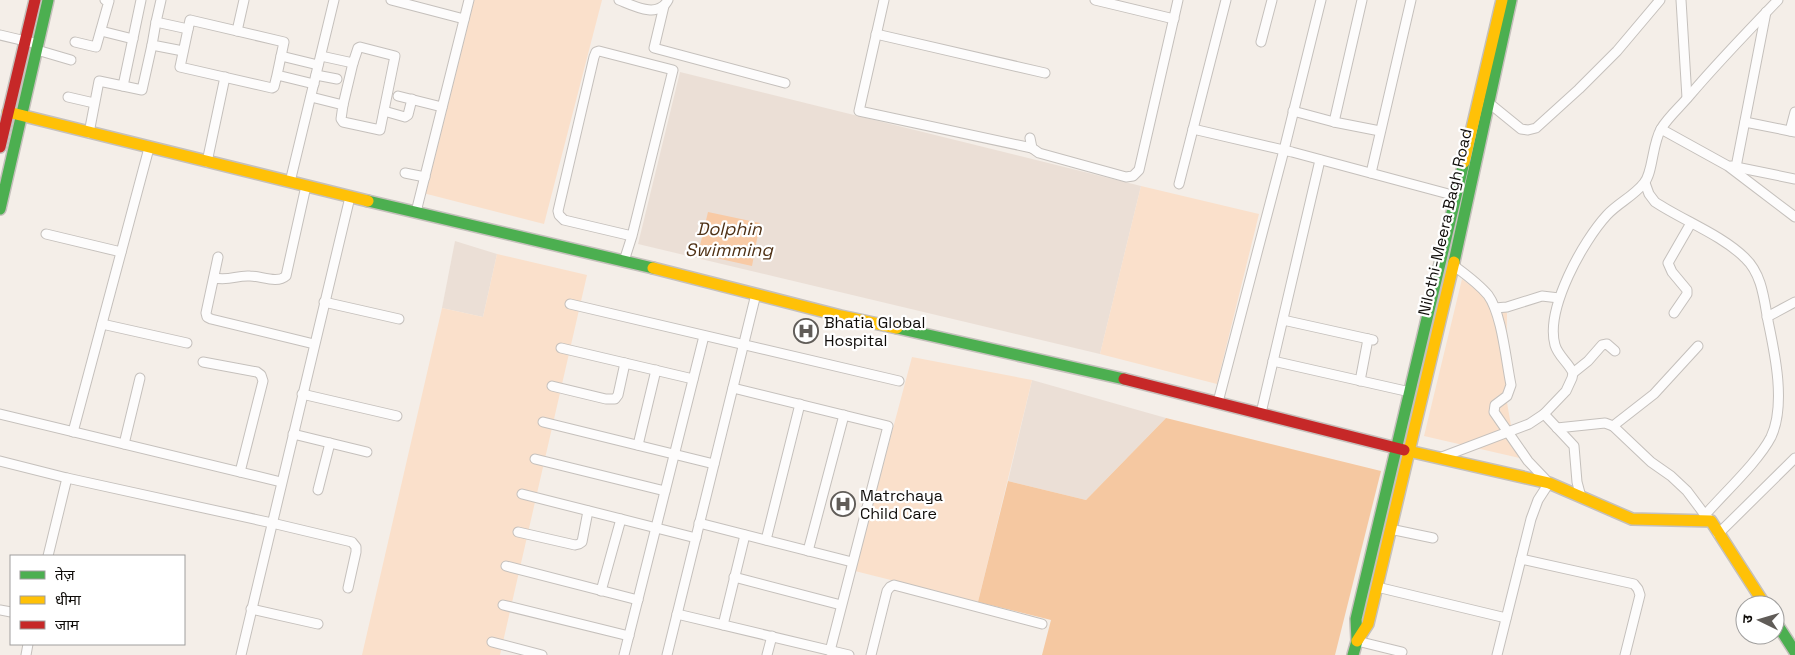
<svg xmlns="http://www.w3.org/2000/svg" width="1795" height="655" font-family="'Space Grotesk','Noto Sans Devanagari',sans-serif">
  <rect width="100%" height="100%" fill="#f4eee8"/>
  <g fill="#ebdfd6">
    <polygon points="680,72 1141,186 1100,354 638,244"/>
    <polygon points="455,241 497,254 483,317 442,308"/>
    <polygon points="1032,380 1166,418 1086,500 1008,481"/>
  </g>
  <g fill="#fae0cb">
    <polygon points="473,0 602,0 544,224 423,193"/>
    <polygon points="1141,186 1259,214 1217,384 1100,354"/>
    <polygon points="497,254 587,275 500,655 362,655 442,308 483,317"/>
    <polygon points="1462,279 1507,313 1506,397 1512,431 1533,461 1424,436"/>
    <polygon points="912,357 1032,380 978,602 855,571"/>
  </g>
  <polygon fill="#f5c8a1" points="1166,418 1381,471 1335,655 1042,655 1051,620 978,602 1008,481 1086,500"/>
  <polygon fill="#f8caa5" points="708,212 760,223 752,266 698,254"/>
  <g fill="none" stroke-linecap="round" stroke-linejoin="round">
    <defs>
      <g id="street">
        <polyline points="391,0 464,19"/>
        <path d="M 619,0 C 634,6 658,19 668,0"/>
        <polyline points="884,0 859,111 1032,148"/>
        <polyline points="1095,0 1174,19"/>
        <polyline points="1681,0 1687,98"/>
        <polyline points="664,6 654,48 785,83"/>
        <polyline points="156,22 161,0"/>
        <polyline points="101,31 133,39"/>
        <polyline points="237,31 244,0"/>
        <polyline points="876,34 1045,73"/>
        <polyline points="0,35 38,44"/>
        <polyline points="75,42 96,47 109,1 105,0"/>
        <polyline points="1261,42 1272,0"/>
        <polyline points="37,50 71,60"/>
        <polyline points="183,51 152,45 156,22 188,29"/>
        <polyline points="281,56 318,65"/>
        <polyline points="277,75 274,87 272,88 180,67 190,20 284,42 277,75 314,84"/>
        <polyline points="316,75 337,79"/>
        <polyline points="123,86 142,90 152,45"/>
        <polyline points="398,96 442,107"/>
        <polyline points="68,97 94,103"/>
        <polyline points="311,97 343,105 341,119 343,122 380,130 395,56 360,47 358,48 353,63 321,56"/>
        <polyline points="1484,102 1489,103 1521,129 1528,130 1536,128 1579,89 1617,51 1660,0"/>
        <polyline points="343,105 353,63"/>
        <polyline points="384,111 405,117 408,115 412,99"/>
        <polyline points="1293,111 1334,122 1380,131"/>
        <polyline points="1334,122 1362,0"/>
        <polyline points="1745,122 1795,132"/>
        <polyline points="1193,129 1292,152 1456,196"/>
        <polyline points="1661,129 1728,166 1795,217"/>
        <polyline points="1790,131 1795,112"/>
        <polyline points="89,133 99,81 123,86 141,0"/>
        <polyline points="1030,138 1032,148 1039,153 1126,177 1133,176 1139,170 1178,0"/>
        <polyline points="207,162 225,77"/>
        <polyline points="1731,166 1795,179"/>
        <polyline points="1736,167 1766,12"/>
        <polyline points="405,173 425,177"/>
        <polyline points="1371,173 1411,0"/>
        <polyline points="290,182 334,0"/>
        <path d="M 1645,183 L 1649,194 L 1655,202 C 1682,220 1722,235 1745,258 C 1762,274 1764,299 1768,321 C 1775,354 1786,405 1771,437 C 1758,462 1724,493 1705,515 L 1711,521"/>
        <polyline points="1179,184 1226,0"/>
        <polyline points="416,212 469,0"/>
        <polyline points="46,234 121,252"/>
        <polyline points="218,257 206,313 207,317 211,319 314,344"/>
        <polyline points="624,261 632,236 673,70 599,51 596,52 594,57 558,211 559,215 564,220 632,236"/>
        <path d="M 1453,265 C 1465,274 1478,283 1488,295 C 1502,314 1506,361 1511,385 L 1507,396 L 1495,405 L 1494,412 L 1528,461 L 1549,483 L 1538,500 L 1531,519 L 1497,655"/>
        <path d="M 214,278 C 231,281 236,275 250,276 C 261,276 277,284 286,276 L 306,186"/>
        <polyline points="324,302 399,319"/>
        <polyline points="570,304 899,381"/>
        <polyline points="1495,308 1507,307 1542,296 1559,298"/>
        <polyline points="1674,313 1687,294 1687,290 1672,272 1668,263 1691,223"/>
        <polyline points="1767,317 1795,302"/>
        <polyline points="1283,320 1373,340"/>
        <polyline points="102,324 187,343"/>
        <polyline points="561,348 693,379"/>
        <polyline points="1273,361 1410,392"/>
        <polyline points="203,362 257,372 261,375 263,381 240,472"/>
        <polyline points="1573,373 1588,361 1602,345 1607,344 1615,351"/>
        <polyline points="1360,381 1368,339"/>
        <polyline points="552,386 606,399 615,399 618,395 625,363"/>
        <polyline points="733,388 888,426 830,651"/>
        <polyline points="302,394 397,416"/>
        <polyline points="1218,402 1284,150 1321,0"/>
        <polyline points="1261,413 1320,160"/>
        <polyline points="0,414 281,482"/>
        <polyline points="1544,414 1574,446 1577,482 1581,497"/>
        <polyline points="543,422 714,464"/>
        <polyline points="1613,426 1654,394 1698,346"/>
        <polyline points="1557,428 1605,423 1613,426 1651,462 1671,476 1687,491 1705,515"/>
        <polyline points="73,432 149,148"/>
        <polyline points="293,434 367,452"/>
        <polyline points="124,444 140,378"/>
        <polyline points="638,445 656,370"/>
        <path d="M 1442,457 L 1529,424 L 1544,414 L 1566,391 L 1572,378 L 1573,373 C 1569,363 1558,356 1555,345 C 1545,309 1583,241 1607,215 C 1618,203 1634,196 1644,183 C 1653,173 1652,144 1661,129 C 1668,117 1681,106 1690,95 C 1718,62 1748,31 1778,0"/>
        <polyline points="535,459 665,491"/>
        <polyline points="0,461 67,478 48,556"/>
        <polyline points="67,478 272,523 352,542 356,547 356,552 348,588"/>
        <polyline points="318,490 330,443"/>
        <polyline points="522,494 696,538"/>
        <polyline points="699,523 852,562"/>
        <polyline points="1390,529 1433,538"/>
        <polyline points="518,532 575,545 579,544 582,542 588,511"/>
        <polyline points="1718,534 1795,458"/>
        <polyline points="766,540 800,404"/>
        <polyline points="808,551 844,415"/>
        <polyline points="1521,559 1634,584 1638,589 1640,595 1625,655"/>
        <polyline points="506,566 638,600"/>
        <polyline points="734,577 841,605"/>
        <polyline points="1377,587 1506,618"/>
        <polyline points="601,591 621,519"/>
        <polyline points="503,605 629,636"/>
        <polyline points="251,609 318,624"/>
        <polyline points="0,610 11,612"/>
        <polyline points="677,614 849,655"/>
        <polyline points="723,625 745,535"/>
        <polyline points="1357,641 1402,652"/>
        <polyline points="492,642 542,655"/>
        <polyline points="26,655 28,644"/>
        <polyline points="241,655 350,197"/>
        <polyline points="624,655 704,336"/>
        <polyline points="667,655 756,294"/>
        <polyline points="767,655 772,636"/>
        <polyline points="871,655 887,591 890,587 894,585 1042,624"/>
      </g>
      <g id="fast">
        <polyline points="368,201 653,268"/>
        <polyline points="0,209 48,0"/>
        <polyline points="1454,262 1511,0"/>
        <polyline points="897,328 1124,379"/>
        <polyline points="1775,621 1795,652"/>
        <polyline points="1353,655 1357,641 1356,619 1464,162"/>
      </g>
      <g id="slow">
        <polyline points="8,112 368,201"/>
        <polyline points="1464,162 1502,0"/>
        <polyline points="653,268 841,316 897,328"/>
        <polyline points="1404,450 1549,483 1632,519 1711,521 1765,605"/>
        <polyline points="1357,641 1368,624 1454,262"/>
      </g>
      <g id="jam">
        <polyline points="0,147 35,0"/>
        <polyline points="1124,379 1404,450"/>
      </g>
    </defs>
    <use href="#street" stroke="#c5c0bc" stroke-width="11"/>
    <use href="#fast" stroke="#c5c0bc" stroke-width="14"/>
    <use href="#slow" stroke="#c5c0bc" stroke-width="14"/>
    <use href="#jam" stroke="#c5c0bc" stroke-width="14"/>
    <use href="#street" stroke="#fdfcfc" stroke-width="9"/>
    <use href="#fast" stroke="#4caf50" stroke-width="11"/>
    <use href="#slow" stroke="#ffc107" stroke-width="11"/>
    <use href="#jam" stroke="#c62828" stroke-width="11"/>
  </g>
  <defs>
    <symbol id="hospital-ring" viewBox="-11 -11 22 22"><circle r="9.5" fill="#fff" stroke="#605c58" stroke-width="1.5"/><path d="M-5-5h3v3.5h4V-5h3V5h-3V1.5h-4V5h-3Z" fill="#605c58"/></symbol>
  </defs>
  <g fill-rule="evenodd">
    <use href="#hospital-ring" x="792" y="317" width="28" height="28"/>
    <use href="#hospital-ring" x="829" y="490" width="28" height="28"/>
  </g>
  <g text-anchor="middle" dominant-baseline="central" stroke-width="4.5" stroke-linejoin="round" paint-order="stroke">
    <g font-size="16" fill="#100d0a" stroke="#fff">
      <text transform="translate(1445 222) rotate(-77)">Nilothi-Meera Bagh Road</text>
    </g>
    <g font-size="16" fill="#100d0a" stroke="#fff" text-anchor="start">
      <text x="824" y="322">Bhatia Global<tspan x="824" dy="18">Hospital</tspan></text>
      <text x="860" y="495">Matrchaya<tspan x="860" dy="18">Child Care</tspan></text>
    </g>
    <g font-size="18" font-style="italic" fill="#4f3115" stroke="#fff">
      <text x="729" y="228">Dolphin<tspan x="729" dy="21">Swimming</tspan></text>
    </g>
  </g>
  <rect x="10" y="555" width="175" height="90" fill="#ffffff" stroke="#9f9e9d"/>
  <rect x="20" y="571" width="25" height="8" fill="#4caf50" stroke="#9f9e9d"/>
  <text x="55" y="580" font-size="15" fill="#100d0a">तेज़</text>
  <rect x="20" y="596" width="25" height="8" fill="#ffc107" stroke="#9f9e9d"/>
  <text x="55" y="605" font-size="15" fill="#100d0a">धीमा</text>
  <rect x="20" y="621" width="25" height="8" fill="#c62828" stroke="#9f9e9d"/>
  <text x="55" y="630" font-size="15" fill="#100d0a">जाम</text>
  <g transform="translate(1760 620) rotate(275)"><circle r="24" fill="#ffffff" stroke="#9f9e9d"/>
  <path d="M0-4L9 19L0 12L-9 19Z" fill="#605c58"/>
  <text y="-8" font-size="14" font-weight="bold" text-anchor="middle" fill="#100d0a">उ</text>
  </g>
</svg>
